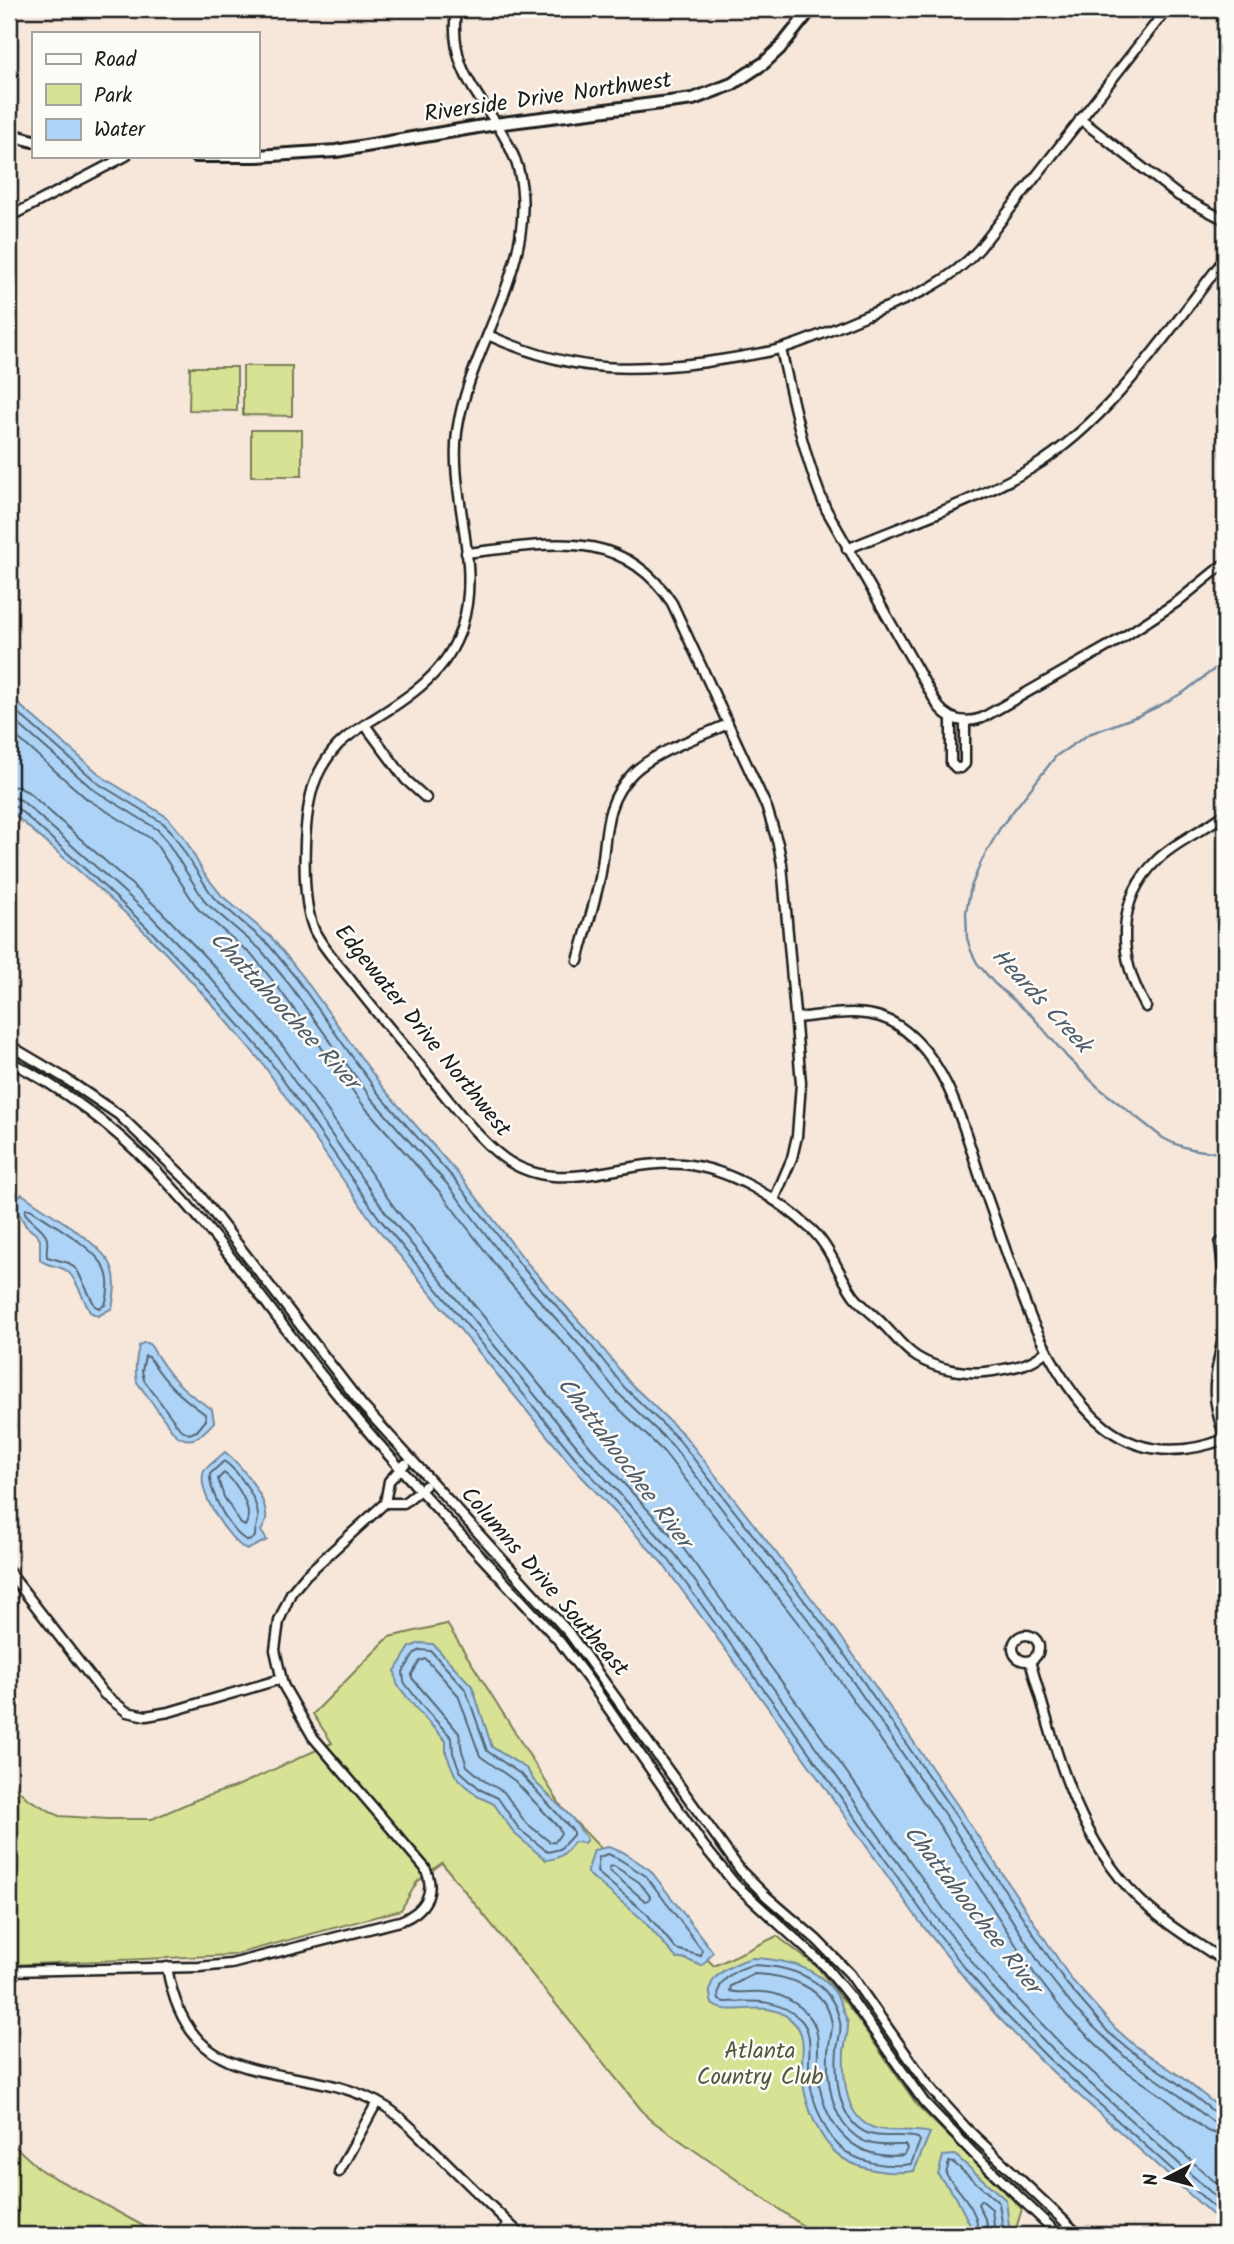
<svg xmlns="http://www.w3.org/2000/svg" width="1234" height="2244" font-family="Kalam,sans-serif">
  <rect width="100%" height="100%" fill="#f6e7da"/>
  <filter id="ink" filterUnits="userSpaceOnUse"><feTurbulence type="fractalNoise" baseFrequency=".0143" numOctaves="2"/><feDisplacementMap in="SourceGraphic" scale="14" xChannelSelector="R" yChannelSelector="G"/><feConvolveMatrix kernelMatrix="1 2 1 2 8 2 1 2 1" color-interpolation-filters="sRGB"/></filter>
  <g filter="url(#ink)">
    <g fill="#d7e295" stroke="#7a7f58" stroke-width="2">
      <polygon points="243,366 292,366 292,416 243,415"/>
      <polygon points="190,367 237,367 237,411 189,410"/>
      <rect x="251" y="430" width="51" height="46"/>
      <polygon points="447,1624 563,1809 714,1966 777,1936 817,1967 852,2011 918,2106 1022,2209 1014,2235 816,2235 648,2118 442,1863 417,1882 401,1910 233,1955 9,1965 9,1781 28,1799 59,1816 108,1819 152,1819 198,1799 235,1787 332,1743 313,1714 389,1637"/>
      <polygon points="9,2141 42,2171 160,2235 9,2235"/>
    </g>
    <g fill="#add4f7" stroke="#738a9f" stroke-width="2">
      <path d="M 9,696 L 104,778 L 167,817 L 184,837 L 203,872 L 222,896 L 272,938 L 301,974 L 383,1088 L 460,1176 L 528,1264 L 596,1340 L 630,1383 L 684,1435 L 837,1631 L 960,1809 L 1071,1979 L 1115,2028 L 1134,2045 L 1180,2076 L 1225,2112 L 1225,2226 L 1043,2063 L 997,2016 L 963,1976 L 922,1925 L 780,1724 L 662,1563 L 572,1466 L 373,1223 L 263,1064 C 224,1017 184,971 141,928 C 99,887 53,849 9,810 Z"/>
      <path d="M 22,1194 C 48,1213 89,1235 108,1260 C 118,1274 115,1293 112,1308 L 98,1316 L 90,1312 C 84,1302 76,1277 67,1271 C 59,1265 48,1267 40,1260 L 40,1240 L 37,1235 L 26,1226 L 12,1201 Z"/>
      <path d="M 143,1343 L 148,1343 L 151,1346 C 169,1376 181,1390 212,1409 L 214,1422 C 202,1435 192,1447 175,1434 L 137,1382 C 134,1369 136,1358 139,1346 Z"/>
      <path d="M 225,1452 C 240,1464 269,1499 266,1520 C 265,1524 263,1528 261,1531 L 267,1540 L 247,1550 C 228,1540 196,1492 204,1470 Z"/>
      <path d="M 420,1643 L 433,1644 L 472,1686 L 492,1747 L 527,1769 L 534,1781 L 571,1817 L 587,1839 L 584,1843 L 574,1842 C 566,1853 560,1859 546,1860 L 515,1834 L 494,1804 L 477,1796 L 455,1775 L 446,1753 L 446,1741 L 418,1711 L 397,1684 L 395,1671 L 410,1647 Z"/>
      <polygon points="608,1847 623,1852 650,1870 713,1952 702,1966 683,1958 677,1959 642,1919 587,1873 594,1850"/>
      <path d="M 752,1958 C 788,1959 832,1970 843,2010 C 844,2015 848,2019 848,2025 C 848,2034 845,2043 844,2051 C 843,2074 844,2107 863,2122 C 880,2136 909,2127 930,2133 L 914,2171 C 889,2175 852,2170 833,2150 C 815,2131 803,2098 802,2072 C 801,2057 807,2038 796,2025 C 769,1993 732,2020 712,2004 C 710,1996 708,1988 713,1981 C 720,1970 740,1961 752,1958 Z"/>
      <polygon points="955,2155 1006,2200 1010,2235 969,2235 971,2227 956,2197 938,2175 943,2156"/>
    </g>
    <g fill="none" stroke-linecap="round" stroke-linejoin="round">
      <g stroke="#566674" stroke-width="2">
        <polyline points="9,705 99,784 163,823 171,831 213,897 268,944 296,978 378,1093 455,1180 523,1268 591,1345 624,1387 679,1440 831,1635 954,1813 1066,1983 1109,2033 1130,2050 1176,2082 1218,2115 1225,2117"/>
        <polyline points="9,716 94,790 157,829 164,837 206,903 261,950 289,984 371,1098 448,1185 516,1274 584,1350 618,1393 672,1445 824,1640 947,1818 1042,1967 1075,2009 1125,2057 1171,2089 1213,2122 1225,2125"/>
        <polyline points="9,730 87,799 150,838 156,844 198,909 254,957 280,990 363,1105 440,1192 508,1281 576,1357 610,1400 664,1452 816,1646 938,1823 1034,1973 1067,2016 1119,2066 1165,2098 1207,2131 1225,2136"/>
        <polyline points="9,786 18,787 28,792 159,909 214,966 267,1027 285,1049 394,1207 592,1449 683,1548 801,1708 944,1909 999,1979 1061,2044 1225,2191"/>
        <polyline points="9,796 21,800 151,916 206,973 259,1033 276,1055 386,1213 584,1455 675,1554 793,1715 935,1915 991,1986 1054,2051 1225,2205"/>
        <path d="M 9,805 L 16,807 C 108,888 191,965 269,1060 L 379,1218 L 578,1461 L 668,1559 L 786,1720 L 928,1920 L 968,1972 L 1002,2011 L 1048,2058 L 1225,2217"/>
        <path d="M 26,1209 L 30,1209 C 49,1221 94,1248 104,1267 C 110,1278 109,1293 105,1305 L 99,1308 L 95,1306 L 77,1270 L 69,1263 L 47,1257 C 46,1251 48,1245 47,1239 C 45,1228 31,1222 25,1213 Z"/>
        <path d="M 145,1356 L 149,1357 C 165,1383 180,1396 205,1414 L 206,1420 L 197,1431 L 189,1434 L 180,1429 L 144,1380 L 142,1371 Z"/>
        <path d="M 224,1461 C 239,1472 256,1496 258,1515 C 259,1523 254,1529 255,1537 L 249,1541 C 232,1536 208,1491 210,1474 Z"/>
        <path d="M 224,1473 C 237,1483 255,1510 245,1526 L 241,1524 L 224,1497 L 218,1479 Z"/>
        <polygon points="421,1650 431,1651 466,1690 487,1751 522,1775 573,1831 573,1835 560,1849 548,1852 519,1829 498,1798 481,1790 460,1771 453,1753 452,1738 423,1707 404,1682 403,1672 415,1653"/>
        <polygon points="426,1659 458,1695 480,1756 515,1781 559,1828 561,1833 555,1842 550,1842 525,1822 504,1792 486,1782 467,1766 462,1751 459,1733 412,1678 412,1674 420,1661"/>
        <polygon points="608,1854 619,1859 646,1876 702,1950 701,1956 676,1949 647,1914 597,1872 599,1857"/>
        <polygon points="614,1866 639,1882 650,1896 649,1900 645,1901 610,1871 609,1867"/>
        <path d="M 753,1965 C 791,1966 832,1979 840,2022 C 842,2030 838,2041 837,2049 C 835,2073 837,2108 856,2126 C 874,2143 898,2132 918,2138 L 920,2141 L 911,2164 C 888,2168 856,2163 839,2146 C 822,2130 810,2094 809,2072 C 808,2055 814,2034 801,2020 C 779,1998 753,2001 724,2002 L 719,2000 C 714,1981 736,1969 753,1965 Z"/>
        <path d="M 754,1974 C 786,1975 828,1986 832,2025 C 832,2033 829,2043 828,2051 C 827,2076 829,2102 843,2123 C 850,2133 861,2142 873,2144 C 884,2146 895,2145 905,2145 L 907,2149 L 904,2155 C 851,2162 822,2122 818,2073 C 816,2054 823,2033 809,2016 C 799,2003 778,1992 762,1992 C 751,1991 739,1994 730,1991 L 731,1986 Z"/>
        <path d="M 976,2235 C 983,2213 957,2190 946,2174 L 949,2162 L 954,2163 L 999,2203 L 1004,2235"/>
        <polyline points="985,2235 987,2223 978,2204 981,2200 992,2209 995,2235"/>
      </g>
      <path stroke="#738a9f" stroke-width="2.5" d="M 1225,661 L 1184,692 L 1161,705 L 1138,716 L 1089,734 L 1056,756 L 1000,828 L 981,862 L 971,887 L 966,912 L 967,938 L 971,951 L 977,963 L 994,983 L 1033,1017 L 1067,1057 L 1099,1088 L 1163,1138 C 1184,1150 1202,1151 1225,1153"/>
      <defs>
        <g id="street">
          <path d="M 456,9 C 447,81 492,101 515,159 C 524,182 524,213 520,237 C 509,303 466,366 457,432 C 449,496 482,563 462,626 C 447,674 409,697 369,722 C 358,729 347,736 338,745 C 327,757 318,772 313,787 C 303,821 300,900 315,932 C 324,949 338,964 350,979 C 370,1005 391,1030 412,1055 C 438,1086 465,1124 495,1151 C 553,1203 618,1158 683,1164 C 731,1169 777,1198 812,1230 C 830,1247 839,1275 854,1296 C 862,1306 873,1314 882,1323 C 893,1334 904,1349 917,1357 C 938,1370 969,1375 993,1371 C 1014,1367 1030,1366 1046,1351"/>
          <polyline points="1080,119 1179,196 1225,220"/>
          <polyline points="9,217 126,156"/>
          <path d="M 488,335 C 568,371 621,373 707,362 C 731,358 757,355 780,349 C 809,341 837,327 865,316 C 909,298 946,286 979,249 L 1167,9"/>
          <path d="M 781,349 C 793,403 804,458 826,509 L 938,706 C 950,721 965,724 982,718 L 1119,640 L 1177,602 L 1225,563"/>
          <path d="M 847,549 C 909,523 974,502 1032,468 C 1111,420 1169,330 1225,258"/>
          <path d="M 466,553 C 546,545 620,524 672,603 L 767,808 L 778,844 L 782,864 L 801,1083 L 797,1136 L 792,1158 L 774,1200"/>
          <polyline points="951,718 951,763 956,768 961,768 965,764 965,722"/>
          <polyline points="365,725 406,780 426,798"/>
          <path d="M 578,961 C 585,934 594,906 600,878 C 608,838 601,805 633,773 C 654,752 701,736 728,724"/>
          <path d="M 1146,1007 C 1118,958 1114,901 1158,859 C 1177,841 1204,830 1225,814"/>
          <path d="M 796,1018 C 829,1015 870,1005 899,1026 C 949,1060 964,1130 982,1183 C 999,1230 1014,1277 1033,1323 C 1073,1407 1122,1478 1225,1439"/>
          <polyline points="9,1045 63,1077 119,1115 191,1184 362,1405 569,1633 741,1871 766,1896 817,1940 850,1974 925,2081 939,2098 967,2129 1079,2235"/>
          <path d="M 9,1061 C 163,1139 234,1269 340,1398 C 409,1482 486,1561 560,1642 L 588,1679 L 703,1845 L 735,1884 L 824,1965 L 850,1997 L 924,2102 L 973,2153 L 1059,2235"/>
          <polyline points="1220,1243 1225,1285"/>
          <path d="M 1225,1324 C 1218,1374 1206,1386 1225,1437"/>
          <polyline points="385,1503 404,1503 425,1486"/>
          <polyline points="9,1572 104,1694 127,1712 146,1716 169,1712 281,1679"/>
          <circle cx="1026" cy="1648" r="13"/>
          <path d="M 1030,1661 C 1055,1746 1074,1834 1138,1898 C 1163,1923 1196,1942 1225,1962"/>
          <path d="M 167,1967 C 190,2106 297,2053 386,2107 C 405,2119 421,2138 437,2153 C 465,2181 493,2208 521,2235"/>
          <path d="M 9,1971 L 199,1967 L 231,1964 L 400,1921 C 424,1912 437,1893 425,1868 L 313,1737 L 283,1685 L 275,1650 L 279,1621 L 291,1593 L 306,1575 L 385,1503 L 389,1481 L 405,1464"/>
          <polyline points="339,2172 377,2102"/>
          <polyline points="499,2235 509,2224"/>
        </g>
        <g id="secondary">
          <polyline points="9,134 33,141"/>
          <polyline points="196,156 257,156"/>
          <polyline points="257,156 336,151 495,124 693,99 732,84 764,63 780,48 811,9"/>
        </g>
      </defs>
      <use href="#street" stroke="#1c1c1c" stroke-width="13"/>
      <use href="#secondary" stroke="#1c1c1c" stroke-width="16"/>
      <use href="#street" stroke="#fdfcf7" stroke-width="8"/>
      <use href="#secondary" stroke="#fdfcf7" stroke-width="10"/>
    </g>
  </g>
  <g text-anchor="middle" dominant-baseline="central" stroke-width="5" stroke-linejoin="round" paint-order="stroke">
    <g font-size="23" fill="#1c1c1c" stroke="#fdfcf7">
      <text transform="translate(548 98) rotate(-8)">Riverside Drive Northwest</text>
      <text transform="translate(422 1031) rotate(51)">Edgewater Drive Northwest</text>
      <text transform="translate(544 1582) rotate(49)">Columns Drive Southeast</text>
    </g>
    <g font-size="23" fill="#545740" stroke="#fdfcf7">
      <text x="760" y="2052">Atlanta<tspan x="760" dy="26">Country Club</tspan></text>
    </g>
    <g font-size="24" font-style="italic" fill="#4f5c69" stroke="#fdfcf7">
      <text transform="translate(1041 1001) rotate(47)">Heards Creek</text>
      <text transform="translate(284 1011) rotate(47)">Chattahoochee River</text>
      <text transform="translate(624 1463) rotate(53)">Chattahoochee River</text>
      <text transform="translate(972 1910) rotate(52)">Chattahoochee River</text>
    </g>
  </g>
  <rect width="1234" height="2244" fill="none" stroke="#fdfcf7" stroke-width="35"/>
  <rect x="18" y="18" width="1199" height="2209" fill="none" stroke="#1c1c1c" stroke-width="2.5" filter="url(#ink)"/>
  <rect x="32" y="32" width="228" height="126" fill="#fdfcf7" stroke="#a3a29f" stroke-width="2"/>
  <rect x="46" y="54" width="35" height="10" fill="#fdfcf7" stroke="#a3a29f" stroke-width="2"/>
  <text x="94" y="66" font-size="21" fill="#1c1c1c">Road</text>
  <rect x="46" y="84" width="35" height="21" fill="#d7e295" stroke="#a3a29f" stroke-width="2"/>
  <text x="94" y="102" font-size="21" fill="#1c1c1c">Park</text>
  <rect x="46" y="119" width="35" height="21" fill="#add4f7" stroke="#a3a29f" stroke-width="2"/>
  <text x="94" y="136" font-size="21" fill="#1c1c1c">Water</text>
  <g transform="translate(1167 2178) rotate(264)" stroke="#fdfcf7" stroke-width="5" paint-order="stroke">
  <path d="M0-5L12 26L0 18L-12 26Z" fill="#1c1c1c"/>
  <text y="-10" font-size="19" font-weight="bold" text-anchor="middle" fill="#1c1c1c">N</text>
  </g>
</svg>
